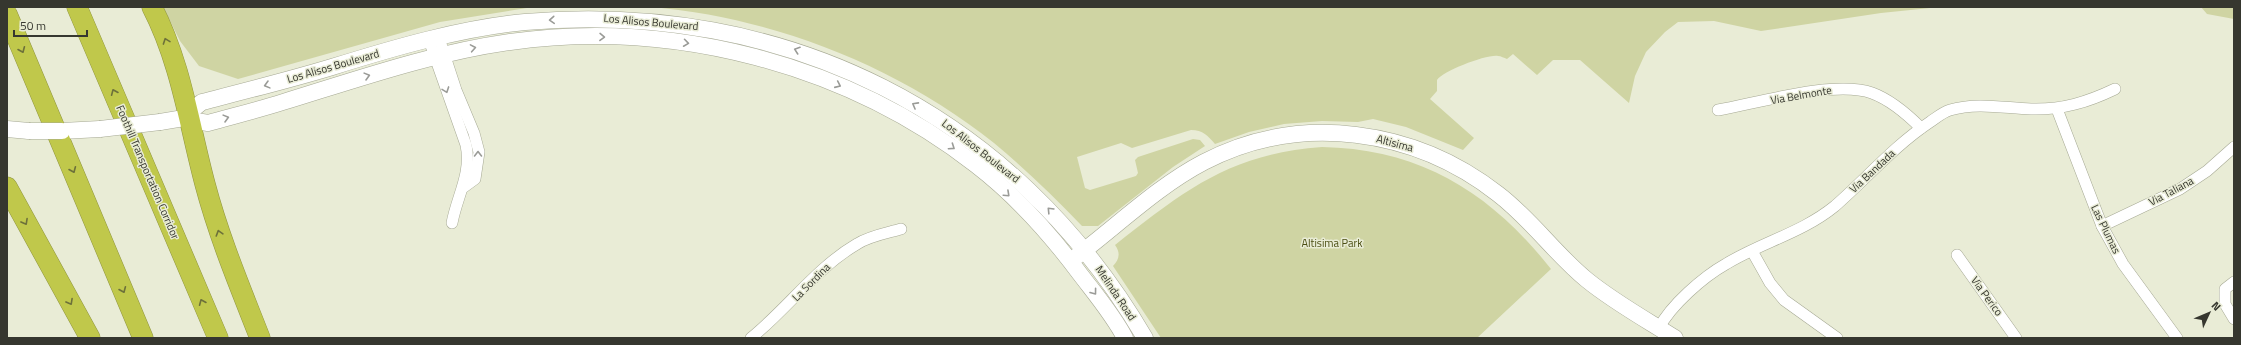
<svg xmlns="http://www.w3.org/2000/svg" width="2241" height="345" font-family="'Titillium Web',sans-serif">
  <rect width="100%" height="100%" fill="#e9ecd6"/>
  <g fill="#cfd4a3">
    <polygon points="163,7 533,7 440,22 238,79 199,66 180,41"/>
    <path d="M 652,7 L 1940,7 L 1881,13 L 1761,31 L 1714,21 L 1678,22 L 1665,32 L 1646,52 L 1635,76 L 1629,103 L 1580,60 L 1553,60 L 1537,75 L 1513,54 L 1507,59 C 1504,58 1501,56 1498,56 C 1487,54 1443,71 1437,80 L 1437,91 L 1430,99 L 1474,138 L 1463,150 L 1406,127 L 1373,119 L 1358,122 L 1322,121 L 1284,124 L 1249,132 L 1215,144 C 1208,136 1203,130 1191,130 L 1132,148 L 1121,143 L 1077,157 L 1085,188 L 1090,190 L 1136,176 L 1138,173 L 1135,160 L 1138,157 L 1193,139 L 1200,140 L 1205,146 L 1173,167 L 1098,226 L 1082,226 C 1054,197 1025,169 994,143 C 897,66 775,18 652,7 Z"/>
    <polygon points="2201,7 2234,7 2234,19 2207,14"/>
    <path d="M 1322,147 C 1421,149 1491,193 1551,269 L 1477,338 L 1161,338 L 1113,266 C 1119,260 1121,253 1115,245 C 1185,190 1230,154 1322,147 Z"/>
  </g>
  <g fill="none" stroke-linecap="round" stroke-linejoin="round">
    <defs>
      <g id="street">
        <polyline points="439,38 456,90 474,133 479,152 475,179 464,187"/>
        <path d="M 429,40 L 466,145 C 472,173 457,196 452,223"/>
        <polyline points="2057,109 2102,226 2123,264 2177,338"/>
        <path d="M 1718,110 C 1758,103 1834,80 1872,93 C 1891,100 1907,114 1921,128"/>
        <polyline points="2102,226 2180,189 2207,171 2234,147"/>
        <polyline points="1752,251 1770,283 1784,300 1837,338"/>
        <polyline points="1957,255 2016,338"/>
        <polyline points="2234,282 2225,289 2225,304 2234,319"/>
        <path d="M 1659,328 C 1671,305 1703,277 1726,264 C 1762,242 1802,233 1835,206 C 1867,178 1894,146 1930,122 C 1936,118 1943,112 1950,110 C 1977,102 2004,108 2031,109 C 2062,110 2088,102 2115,89"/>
        <path d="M 751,338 C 788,308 816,268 857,244 C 869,236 887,233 901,229"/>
      </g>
      <g id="secondary">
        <path d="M 190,117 L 192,110 L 202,102 C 245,91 289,80 332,67 C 393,48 461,28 525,22 C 785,0 1013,113 1145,338"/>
        <path d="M 190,117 L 196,121 L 208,123 C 233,116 258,110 283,102 C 358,79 432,53 510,42 C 673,19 846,64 976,165 C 1015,195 1051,235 1080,274 C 1096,295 1113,315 1125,338"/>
        <polyline points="160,122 190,117"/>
        <polyline points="7,129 29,131"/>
        <polyline points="62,131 100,129"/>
        <path d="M 1077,256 C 1118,225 1158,186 1204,162 C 1300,112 1415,129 1498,194 C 1531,219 1555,254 1587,280 C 1614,302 1645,319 1675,338"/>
      </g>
      <g id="highway">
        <polyline points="77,7 218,338"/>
        <path d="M 152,7 C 181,63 189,124 205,184 C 219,237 240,287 260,338"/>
        <polyline points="7,14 143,338"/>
        <polyline points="7,187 90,338"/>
      </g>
    </defs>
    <use href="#street" stroke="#a6a994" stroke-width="12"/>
    <use href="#secondary" stroke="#a6a994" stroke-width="17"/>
    <use href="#highway" stroke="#909541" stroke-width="21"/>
    <use href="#street" stroke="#fff" stroke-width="11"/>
    <use href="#secondary" stroke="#fff" stroke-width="16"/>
    <use href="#highway" stroke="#c0c84b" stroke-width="20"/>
    <defs>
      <g id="secondary-bridge">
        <polyline points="100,129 160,122"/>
        <polyline points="29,131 62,131"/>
      </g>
    </defs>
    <use href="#secondary-bridge" stroke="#a6a994" stroke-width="17" stroke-linecap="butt"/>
    <use href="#secondary-bridge" stroke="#fff" stroke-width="16"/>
  </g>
  <defs><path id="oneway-chevron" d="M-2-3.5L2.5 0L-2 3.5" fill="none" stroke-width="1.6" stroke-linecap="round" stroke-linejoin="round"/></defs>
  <g stroke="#9a9b97">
    <use href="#oneway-chevron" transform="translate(552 20) rotate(176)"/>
    <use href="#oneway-chevron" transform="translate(602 37) rotate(1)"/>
    <use href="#oneway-chevron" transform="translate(686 43) rotate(8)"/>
    <use href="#oneway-chevron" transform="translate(473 48) rotate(-10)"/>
    <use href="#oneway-chevron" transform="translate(797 50) rotate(-161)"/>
    <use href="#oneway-chevron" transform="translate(367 76) rotate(-15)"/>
    <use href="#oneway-chevron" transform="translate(267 85) rotate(165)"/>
    <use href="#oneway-chevron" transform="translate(838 85) rotate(24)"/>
    <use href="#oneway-chevron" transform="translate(446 90) rotate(70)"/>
    <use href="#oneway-chevron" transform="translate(915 105) rotate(-151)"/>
    <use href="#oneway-chevron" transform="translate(226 118) rotate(-15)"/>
    <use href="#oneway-chevron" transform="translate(952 147) rotate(34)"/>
    <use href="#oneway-chevron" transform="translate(478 154) rotate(-90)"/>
    <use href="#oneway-chevron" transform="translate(1007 194) rotate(43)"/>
    <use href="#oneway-chevron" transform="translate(1050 210) rotate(-134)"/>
    <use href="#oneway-chevron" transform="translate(1094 292) rotate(53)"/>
  </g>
  <g stroke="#6d713a">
    <use href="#oneway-chevron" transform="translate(166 41) rotate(-110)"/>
    <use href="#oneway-chevron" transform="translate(22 50) rotate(67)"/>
    <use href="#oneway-chevron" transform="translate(114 92) rotate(-113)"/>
    <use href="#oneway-chevron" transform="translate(73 170) rotate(67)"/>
    <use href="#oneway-chevron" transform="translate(25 222) rotate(61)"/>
    <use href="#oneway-chevron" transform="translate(219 233) rotate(-107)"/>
    <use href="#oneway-chevron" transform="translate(123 290) rotate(67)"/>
    <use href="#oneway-chevron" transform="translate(70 302) rotate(61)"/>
    <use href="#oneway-chevron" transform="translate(202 302) rotate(-113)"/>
  </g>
  <g text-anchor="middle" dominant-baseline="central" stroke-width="3" stroke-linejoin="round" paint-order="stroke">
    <g font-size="11" fill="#36372f" stroke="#e9ecd6">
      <text transform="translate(651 22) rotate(5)">Los Alisos Boulevard</text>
      <text transform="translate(333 66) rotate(-16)">Los Alisos Boulevard</text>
      <text transform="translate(1801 95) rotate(-10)">Via Belmonte</text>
      <text transform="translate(1395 143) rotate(15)">Altisima</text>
      <text transform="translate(981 151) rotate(38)">Los Alisos Boulevard</text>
      <text transform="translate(1872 171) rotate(-43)">Via Bandada</text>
      <text transform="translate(148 172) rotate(67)">Foothill Transportation Corridor</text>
      <text transform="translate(2171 191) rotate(-28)">Via Taliana</text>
      <text transform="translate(2106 229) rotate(64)">Las Plumas</text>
      <text transform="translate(811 282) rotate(-45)">La Sordina</text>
      <text transform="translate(1116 293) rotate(56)">Melinda Road</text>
      <text transform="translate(1987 296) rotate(54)">Via Perico</text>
    </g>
    <g font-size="11" fill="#4b4e13" stroke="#e9ecd6">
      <text x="1332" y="243">Altisima Park</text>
    </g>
  </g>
  <rect width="2241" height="345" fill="none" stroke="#36372f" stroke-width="16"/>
  <g transform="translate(2209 313) rotate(46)" stroke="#e9ecd6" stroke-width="3" paint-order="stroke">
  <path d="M0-3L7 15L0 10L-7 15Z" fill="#36372f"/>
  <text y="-6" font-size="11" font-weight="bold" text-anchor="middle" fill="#36372f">N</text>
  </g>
  <path d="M14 30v6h73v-6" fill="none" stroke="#36372f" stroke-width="2"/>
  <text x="20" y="30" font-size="12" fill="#36372f" stroke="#e9ecd6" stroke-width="3" paint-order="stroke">50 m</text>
</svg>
